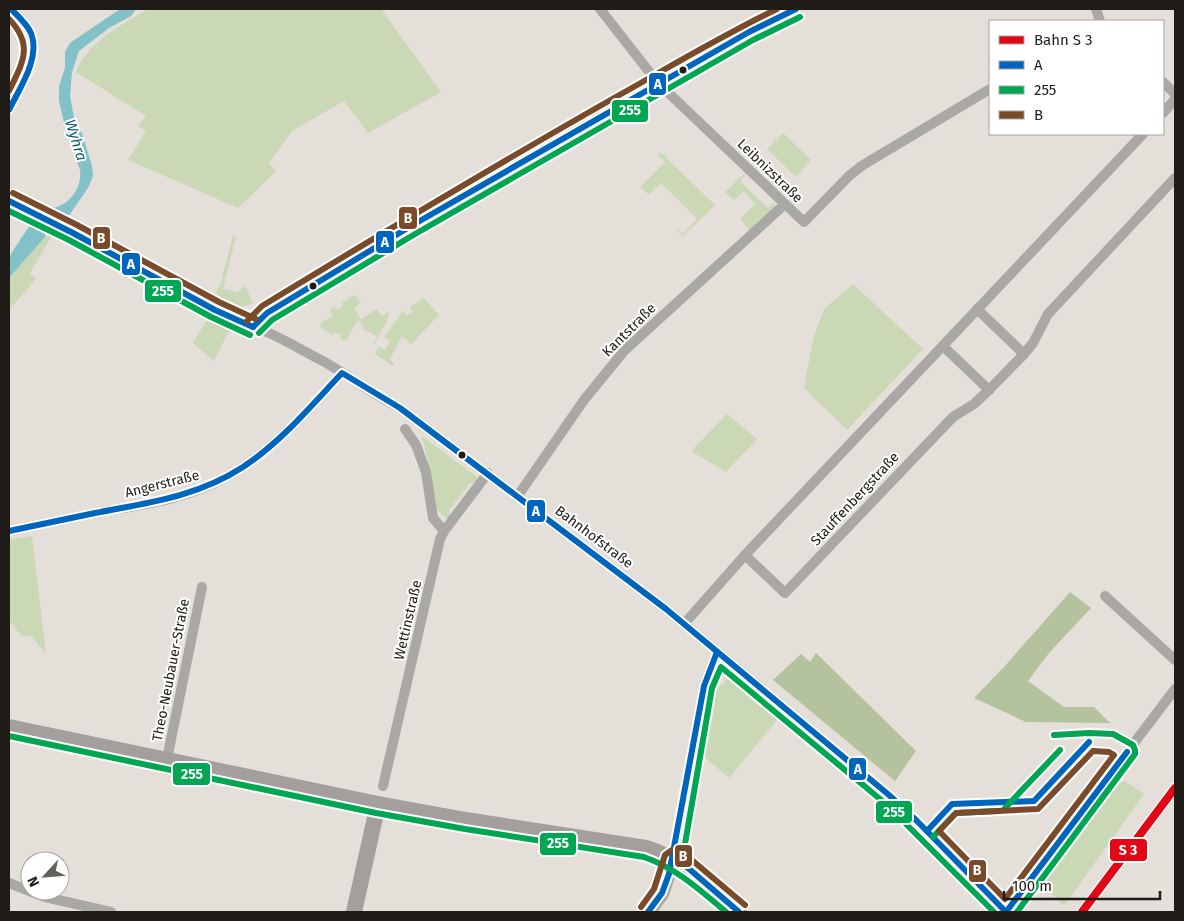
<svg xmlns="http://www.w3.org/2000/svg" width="1184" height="921" font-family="'Fira Sans',sans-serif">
  <rect width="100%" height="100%" fill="#e5dfd9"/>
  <g fill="#cbd8b6">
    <path d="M 148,9 L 381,9 L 441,92 L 368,133 L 344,101 L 292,131 L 269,163 L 276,171 L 238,208 L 128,160 L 146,131 L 138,126 L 146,116 L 76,72 C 88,41 122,25 148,9 Z"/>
    <polygon points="783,133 811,160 796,177 767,149"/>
    <polygon points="660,152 715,205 683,236 676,230 677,229 683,234 697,219 661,183 649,195 640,187 665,162 658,155"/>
    <polygon points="744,174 745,175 740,181 768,208 774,202 775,205 773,210 749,230 740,219 755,204 744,191 734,200 725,192"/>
    <polygon points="53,234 30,273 36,279 9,310 9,278 45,237"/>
    <path d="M 233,236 L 236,237 L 223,289 L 237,292 L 245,286 L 253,303 C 236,310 229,304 214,296 L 223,279 L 222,278 Z"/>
    <polygon points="853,284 923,349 847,430 804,388 813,340 824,309"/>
    <polygon points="354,295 356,297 357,297 361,303 354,308 361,319 377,309 382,316 389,311 387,321 374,344 373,343 377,336 363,329 362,323 357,321 346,341 340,338 341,335 335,332 333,335 320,327 322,322 333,316 330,310 335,307 337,310 343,306 342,303"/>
    <polygon points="424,298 439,315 411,344 402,336 390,359 394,364 393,366 375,354 379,347 385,350 390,341 384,337 403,311 406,315 412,312 410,307"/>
    <polygon points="209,316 230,329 214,361 193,343"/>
    <polygon points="727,414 757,439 726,472 691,451"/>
    <polygon points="423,437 477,477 476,483 470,483 449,510 450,516 448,520 435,508 431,472 422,438"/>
    <polygon points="32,536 46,654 31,636 21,636 9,620 9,540"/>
    <polygon points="728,679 777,720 729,778 701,754 709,703 715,691"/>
    <polygon points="1125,781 1144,794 1064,906 1043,885 1111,787"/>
  </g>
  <g fill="#b5c29e">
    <polygon points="1070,592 1091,608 1049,653 1028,681 1064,707 1094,707 1110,723 1026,722 974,698 1004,667"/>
    <polygon points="816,653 916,751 895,781 773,680 801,654 810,662"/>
  </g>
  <path fill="#82c1c8" d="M 120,9 L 136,9 L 131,16 L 109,28 L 79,51 L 72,72 L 70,96 L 74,118 L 82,133 L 92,166 L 93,176 L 88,188 L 68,217 L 58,214 L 46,232 L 45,237 L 9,278 C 9,272 7,265 9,259 C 9,255 38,213 42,210 C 46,207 52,209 57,207 C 72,202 82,186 80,170 L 64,123 L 59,101 L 59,86 L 65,68 L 65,52 L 70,43 Z"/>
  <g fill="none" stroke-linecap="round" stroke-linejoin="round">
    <g stroke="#aaa8a4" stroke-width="10">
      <polyline points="600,9 658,83 804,222 850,175 863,165 990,89"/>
      <polyline points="1096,9 1100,21"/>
      <polyline points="1163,82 1175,94"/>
      <path d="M 9,110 C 17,92 39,57 32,37 C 29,26 19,17 11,9"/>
      <polyline points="1163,113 1175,99"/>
      <path d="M 9,201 C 79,232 145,273 213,309 C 231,318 250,325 269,333 C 287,341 305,352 323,361 C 349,376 373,394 400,408 L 666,609 L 736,667 L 892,798 L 1006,912"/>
      <polyline points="977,309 1024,354 989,390"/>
      <polyline points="253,327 267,313 411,226 588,123 749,32 796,9"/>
      <polyline points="1024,354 1033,343 1048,314 1175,178"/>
      <polyline points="405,429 416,445 426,472 433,518 444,531"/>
      <polyline points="517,497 584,400 624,351 785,204"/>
      <path d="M 9,531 C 38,525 66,519 95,513 C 139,505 186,500 226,477 C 272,452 307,411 342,373"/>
      <polyline points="745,555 785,593 953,417 974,404 989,390 943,346"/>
      <polyline points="1105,596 1175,660"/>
      <polyline points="684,624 745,555 1143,134"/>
      <polyline points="167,759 202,587"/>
      <polyline points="383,786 440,539 444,531 488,473"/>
      <polyline points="673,859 704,686 717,652"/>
      <polyline points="9,883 45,897 111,912"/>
      <polyline points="1006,912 1175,689"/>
    </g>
    <polyline stroke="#aaa7a3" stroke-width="15" points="648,912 662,893 673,859"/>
    <g stroke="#a49f9d" stroke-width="16">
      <path d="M 9,727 L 378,804 L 466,820 L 646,848 C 683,859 710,888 739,912"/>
      <polyline points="354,912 378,804"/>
    </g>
    <defs>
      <g id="bus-1">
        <path d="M 9,110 C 19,89 41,58 31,33 C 27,24 18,16 11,9"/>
        <polyline points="9,201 73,233 215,310 253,327"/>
        <polyline points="253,327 267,313 411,226 749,32 796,9"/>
        <path d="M 9,531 C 38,525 66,519 95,513 C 147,503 197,497 243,467 C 281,442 311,406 342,373 L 400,408 L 666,609 L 889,795 L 917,821 L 1006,912"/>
        <polyline points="927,831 952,804 1034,801 1089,742"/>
        <polyline points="673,859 688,868 739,912"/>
        <polyline points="648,912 662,893 669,874 704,686 717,652"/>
        <polyline points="1006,912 1127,752"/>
      </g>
      <g id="bus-2">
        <polyline points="9,211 69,240 211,317 250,335"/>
        <polyline points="259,333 272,320 415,234 753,40 800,17"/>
        <path d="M 9,736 L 376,813 L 465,829 L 644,857 C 676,868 700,890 726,912"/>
        <polyline points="1005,808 1060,750"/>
        <polyline points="933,837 956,813 999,811"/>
        <polyline points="682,861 712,688 721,667 886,804 994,912"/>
        <polyline points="1017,912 1135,754 1135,750 1133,745 1113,734 1089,733 1054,735"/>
      </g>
      <g id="bus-3">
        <path d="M 9,19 C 34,45 23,62 9,91"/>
        <polyline points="13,193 77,225 219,302 256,319"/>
        <path d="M 247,321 L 262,306 C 379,235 496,165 614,98 C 668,68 721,36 777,9"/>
        <polygon points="1093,751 1109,752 1114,755 1005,899 939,831 956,813 1038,809"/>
        <polyline points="641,907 654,889 665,855 672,850 693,861 745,905"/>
      </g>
    </defs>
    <use href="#bus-1" stroke="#fff" stroke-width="10"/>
    <use href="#bus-2" stroke="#fff" stroke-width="10"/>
    <use href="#bus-3" stroke="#fff" stroke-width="10"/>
    <use href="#bus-1" stroke="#0065bd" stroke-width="6"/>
    <use href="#bus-2" stroke="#00a651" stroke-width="6"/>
    <use href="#bus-3" stroke="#7a4b2a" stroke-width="6"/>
    <defs>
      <polyline id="rail-1" points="1082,912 1175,788"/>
    </defs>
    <use href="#rail-1" stroke="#fff" stroke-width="11"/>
    <use href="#rail-1" stroke="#e30614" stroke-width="8"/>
  </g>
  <g fill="#1f1b17" stroke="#fff" stroke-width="2">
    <circle cx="683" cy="70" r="4.5"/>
    <circle cx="313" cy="286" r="4.5"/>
    <circle cx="462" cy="455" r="4.5"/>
  </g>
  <g text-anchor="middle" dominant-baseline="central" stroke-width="4" stroke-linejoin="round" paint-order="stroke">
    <g font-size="14" fill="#1f1b17" stroke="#fff">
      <text transform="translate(770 171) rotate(44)">Leibnizstraße</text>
      <text transform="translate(629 330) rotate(-45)">Kantstraße</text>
      <text transform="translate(162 484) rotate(-14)">Angerstraße</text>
      <text transform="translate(855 499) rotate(-47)">Stauffenbergstraße</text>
      <text transform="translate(594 537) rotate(37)">Bahnhofstraße</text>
      <text transform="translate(408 620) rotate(-77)">Wettinstraße</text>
      <text transform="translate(171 670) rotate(-79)">Theo-Neubauer-Straße</text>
    </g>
    <g font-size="15" font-style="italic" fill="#105f68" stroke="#fff">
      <text transform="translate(76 140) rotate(73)">Wyhra</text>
    </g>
  </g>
  <g stroke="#fff" stroke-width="2">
    <rect x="648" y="72" width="19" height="24" rx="5" fill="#0065bd"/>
    <rect x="611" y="99" width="38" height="24" rx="5" fill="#00a651"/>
    <rect x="398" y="206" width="20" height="24" rx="5" fill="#7a4b2a"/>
    <rect x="92" y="226" width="19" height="24" rx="5" fill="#7a4b2a"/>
    <rect x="375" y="230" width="20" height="24" rx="5" fill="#0065bd"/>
    <rect x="121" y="252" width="20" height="24" rx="5" fill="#0065bd"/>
    <rect x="144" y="279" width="38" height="24" rx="5" fill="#00a651"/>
    <rect x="526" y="499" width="20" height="24" rx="5" fill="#0065bd"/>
    <rect x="848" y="757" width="19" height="24" rx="5" fill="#0065bd"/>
    <rect x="172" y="762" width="39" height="24" rx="5" fill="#00a651"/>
    <rect x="875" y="800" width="38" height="24" rx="5" fill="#00a651"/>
    <rect x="539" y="832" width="38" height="24" rx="5" fill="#00a651"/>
    <rect x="1109" y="838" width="39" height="24" rx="5" fill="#e30614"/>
    <rect x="674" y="844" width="19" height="24" rx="5" fill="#7a4b2a"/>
    <rect x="968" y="859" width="19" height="24" rx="5" fill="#7a4b2a"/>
  </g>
  <g font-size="14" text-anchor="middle" font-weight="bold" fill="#fff">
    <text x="658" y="89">A</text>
    <text x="630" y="115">255</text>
    <text x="408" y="223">B</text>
    <text x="101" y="243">B</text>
    <text x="385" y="247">A</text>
    <text x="131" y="269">A</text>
    <text x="163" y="296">255</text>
    <text x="536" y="516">A</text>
    <text x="858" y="774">A</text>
    <text x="192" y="779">255</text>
    <text x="894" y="817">255</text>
    <text x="558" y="848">255</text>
    <text x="1128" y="855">S 3</text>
    <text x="683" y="861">B</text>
    <text x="977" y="875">B</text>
  </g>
  <rect width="1184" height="921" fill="none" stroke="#1f1b17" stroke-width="20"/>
  <rect x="989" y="20" width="175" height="115" fill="#ffffff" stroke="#a5a4a2"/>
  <rect x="999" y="36" width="25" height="8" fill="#e30614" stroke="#a5a4a2"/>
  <text x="1034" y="45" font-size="15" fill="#1f1b17">Bahn S 3</text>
  <rect x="999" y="61" width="25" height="8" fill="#0065bd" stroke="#a5a4a2"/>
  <text x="1034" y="70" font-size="15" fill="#1f1b17">A</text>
  <rect x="999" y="86" width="25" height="8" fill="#00a651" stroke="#a5a4a2"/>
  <text x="1034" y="95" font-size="15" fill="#1f1b17">255</text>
  <rect x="999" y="111" width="25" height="8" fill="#7a4b2a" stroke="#a5a4a2"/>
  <text x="1034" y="120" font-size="15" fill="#1f1b17">B</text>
  <g transform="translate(45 876) rotate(244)"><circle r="24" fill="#ffffff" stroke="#a5a4a2"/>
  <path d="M0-4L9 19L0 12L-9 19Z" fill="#64605b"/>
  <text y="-8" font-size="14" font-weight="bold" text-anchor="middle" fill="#1f1b17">N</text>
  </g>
  <path d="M1004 891v8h156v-8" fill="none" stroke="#1f1b17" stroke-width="2.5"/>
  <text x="1012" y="891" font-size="15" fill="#1f1b17" stroke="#ffffff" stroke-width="4" paint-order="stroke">100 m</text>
</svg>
